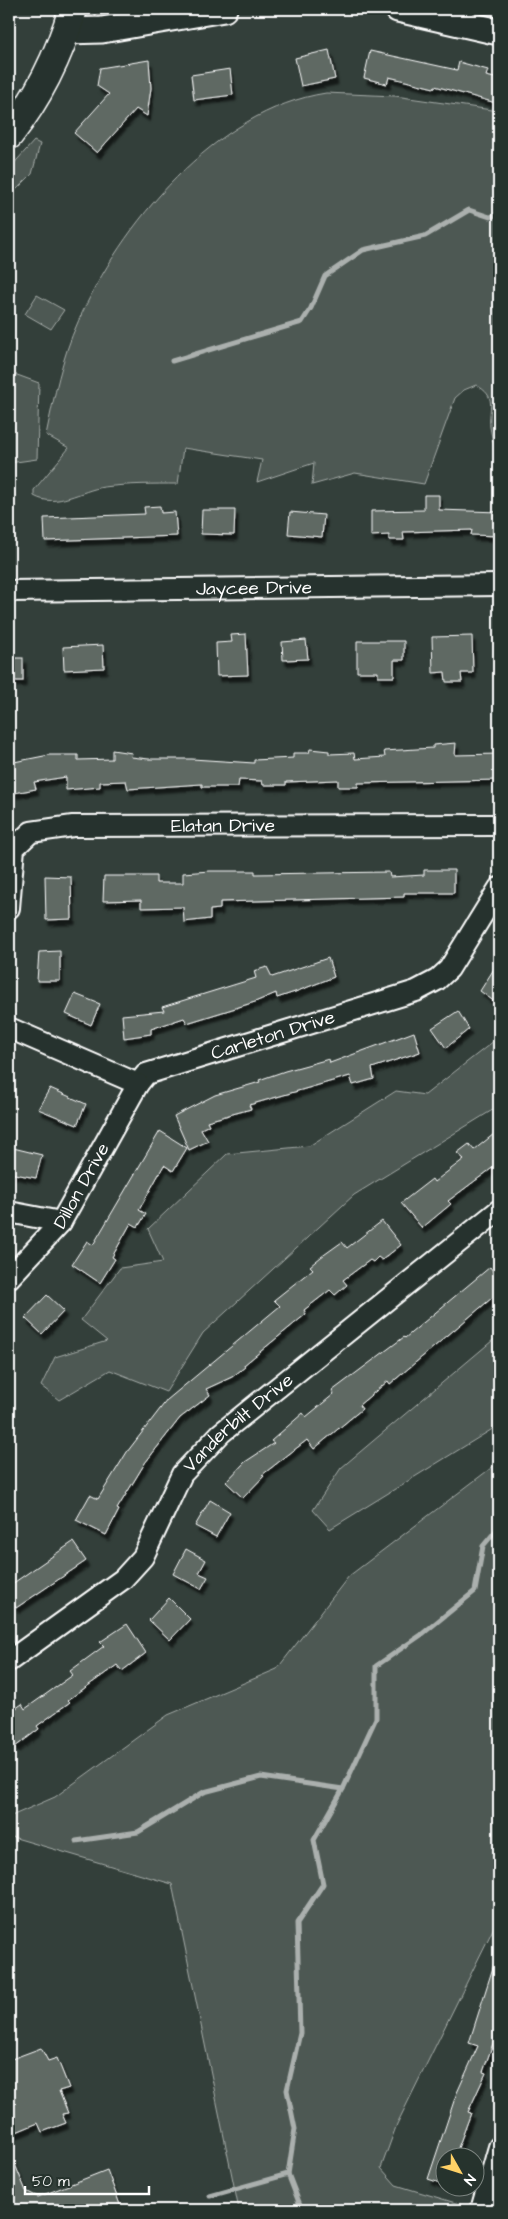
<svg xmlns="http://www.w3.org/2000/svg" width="508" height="2219" font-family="'Architects Daughter',sans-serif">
  <defs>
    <filter id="shadow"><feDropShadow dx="3" dy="5.5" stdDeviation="1" flood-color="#0009"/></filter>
  </defs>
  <rect width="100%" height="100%" fill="#333f3a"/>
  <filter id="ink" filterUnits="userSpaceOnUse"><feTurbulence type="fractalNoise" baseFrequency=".02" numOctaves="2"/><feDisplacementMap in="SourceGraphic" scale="10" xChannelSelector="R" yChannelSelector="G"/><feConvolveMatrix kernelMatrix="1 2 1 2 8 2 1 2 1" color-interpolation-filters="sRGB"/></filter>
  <g filter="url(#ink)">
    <g fill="#4d5853" stroke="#a6aca9">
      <path d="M 326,93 L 395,96 L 499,111 L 499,458 C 494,448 492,438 490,427 C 488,407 498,397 476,385 L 464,390 L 455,398 L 424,484 L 355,473 L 312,485 L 314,463 L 257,482 L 262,460 L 183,448 L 178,484 C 153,484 129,484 104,487 C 81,490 57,509 34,496 L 34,490 L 69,448 L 46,435 C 54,397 62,357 78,322 C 121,225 215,110 326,93 Z"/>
      <polygon points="34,141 40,144 32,174 9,197 9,169"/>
      <polygon points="37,295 64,310 51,329 25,314"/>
      <polygon points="9,372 39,383 37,459 9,463"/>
      <polygon points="499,1037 499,1106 354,1195 203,1333 166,1392 110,1370 59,1400 41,1386 55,1357 107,1341 81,1320 120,1268 163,1262 148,1229 227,1154 309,1146 396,1091 425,1095"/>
      <polygon points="499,1335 499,1425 330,1529 313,1510 341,1468"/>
      <polygon points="499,1462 499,1917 397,2124 381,2168 396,2185 469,2207 468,2210 239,2210 172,1884 9,1836 9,1817 55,1797 168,1715 277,1669 349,1576"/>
    </g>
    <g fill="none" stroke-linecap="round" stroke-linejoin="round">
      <g stroke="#abb0ae" stroke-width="5">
        <polyline points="172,361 302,322 311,308 325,276 363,250 425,236 469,210 490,217 499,214"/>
        <polyline points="76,1841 138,1832 204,1792 261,1777 343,1789"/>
        <polyline points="210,2196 288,2174"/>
        <polyline points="302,2210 288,2174 295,2129 287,2090 300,2033 297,1923 323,1884 314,1840 343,1789 376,1718 376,1666 421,1635 475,1591 483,1546 499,1527"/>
      </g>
    </g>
    <g fill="#5f6964" stroke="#fff" filter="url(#shadow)">
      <polygon points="329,50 335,79 301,86 295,58"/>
      <polygon points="370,51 457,70 459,62 488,70 486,76 499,79 496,103 435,86 434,88 389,77 387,84 364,78"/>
      <polygon points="149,60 151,88 147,116 136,109 97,153 74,133 109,94 97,86 100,68"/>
      <polygon points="230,69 233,95 194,100 191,75"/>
      <polygon points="424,495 439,495 439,510 499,512 499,536 471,535 472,530 403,532 404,540 389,540 389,535 371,536 371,511 424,510"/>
      <polygon points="160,506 161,513 175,512 177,536 45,541 44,518 145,514 144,507"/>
      <polygon points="202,510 235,510 234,535 201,534"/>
      <polygon points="290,512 324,515 322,537 288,534"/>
      <polygon points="246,634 248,675 217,676 216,643 232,642 231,635"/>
      <polygon points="472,636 473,673 461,673 462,682 446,682 445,672 433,673 432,637"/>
      <polygon points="306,640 308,659 283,660 282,642"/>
      <polygon points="357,641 404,641 404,660 394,660 394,677 378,677 378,672 357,672"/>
      <polygon points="103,645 104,668 64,670 63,647"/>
      <rect x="9" y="658" width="14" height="23"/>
      <polygon points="456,743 455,755 499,754 499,780 358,783 358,787 338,787 338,780 286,782 286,785 263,785 262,781 239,780 238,787 202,787 202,784 128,789 126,781 100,782 100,787 66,790 66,777 34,782 36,789 14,793 9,767 9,763 49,755 78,755 78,760 112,759 112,750 132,753 131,757 149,759 192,759 254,763 254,760 293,758 293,753 309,753 310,749 329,751 329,754 354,753 355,759 385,757 384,751 433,748 433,745"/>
      <polygon points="424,870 454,870 454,893 404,893 404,897 220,902 220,909 210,910 210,919 184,922 183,907 141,908 141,900 103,901 104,876 156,876 156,883 183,883 183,873 210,871 255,871 255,874 389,872 390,877 424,875"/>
      <polygon points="45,876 71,877 72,919 46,920"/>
      <polygon points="60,951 60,981 37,981 39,952"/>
      <polygon points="328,958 334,977 295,992 277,998 276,993 255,1002 187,1023 184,1018 151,1029 151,1034 124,1038 122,1015 164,1011 162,1007 256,978 254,971 267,967 272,977"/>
      <polygon points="499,961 499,1005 480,991"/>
      <polygon points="75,994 100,1004 91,1025 66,1014"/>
      <polygon points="458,1011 469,1029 446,1048 432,1028"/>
      <polygon points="414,1032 420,1052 372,1068 374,1079 353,1085 350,1076 249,1105 251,1109 207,1121 209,1125 201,1129 208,1141 189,1150 174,1116 215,1095 260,1082 259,1080 285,1071 329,1059 330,1063"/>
      <polygon points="50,1088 86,1104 77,1125 38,1109"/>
      <polygon points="499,1130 499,1163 448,1201 451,1204 422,1228 401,1203 432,1179 434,1182 464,1159 457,1153 469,1144 474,1150"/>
      <polygon points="160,1131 187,1148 173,1171 164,1165 139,1210 146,1214 138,1227 131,1223 112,1257 115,1259 100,1283 72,1264 87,1241 93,1245"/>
      <polygon points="9,1147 42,1155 36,1178 9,1173"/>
      <polygon points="382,1221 401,1245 382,1260 378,1257 373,1262 370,1260 343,1280 347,1285 335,1295 330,1290 304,1310 306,1314 244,1365 245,1367 232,1377 206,1389 210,1395 180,1418 145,1463 117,1509 119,1510 106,1535 76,1520 90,1495 98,1499 127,1452 167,1400 280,1306 274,1300 313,1269 310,1266 321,1257 342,1242 347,1248"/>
      <polygon points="490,1267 499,1279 499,1292 390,1384 388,1381 359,1405 362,1409 314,1449 307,1440 262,1475 264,1476 243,1498 226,1482 245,1462 274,1443 271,1441 303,1413 306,1417 334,1394 332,1391 404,1337 405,1338"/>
      <polygon points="47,1295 64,1311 42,1334 25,1318"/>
      <polygon points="210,1500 230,1512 216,1537 195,1526"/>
      <polygon points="73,1542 86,1561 16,1608 9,1597 9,1586"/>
      <polygon points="186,1549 206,1560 199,1573 208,1577 201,1589 173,1574"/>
      <polygon points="169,1598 190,1619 170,1640 149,1620"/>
      <polygon points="127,1624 146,1653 122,1671 117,1665 68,1700 70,1702 37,1726 39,1729 15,1747 9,1738 9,1713 22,1704 25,1709 73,1675 70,1671 104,1646 100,1642"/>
      <polygon points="496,1958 499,1959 499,2026 483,2072 486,2073 468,2112 471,2113 455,2156 446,2156 446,2185 428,2179 456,2095 478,2046 469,2043"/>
      <polygon points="41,2048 48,2061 57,2058 69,2088 59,2091 68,2113 62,2114 66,2123 42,2132 38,2123 9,2135 9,2060"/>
      <polygon points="9,2150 26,2191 38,2197 107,2170 122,2210 9,2210"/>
    </g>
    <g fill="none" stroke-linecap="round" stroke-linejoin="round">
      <defs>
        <g id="minor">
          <path id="s1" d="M 9,591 L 499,585"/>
          <path id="s2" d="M 9,908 L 14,848 L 31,832 L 73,826 L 499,825"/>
          <path id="s3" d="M 9,1028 L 138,1084 L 146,1074 L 416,991 L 437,980 L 449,969 L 499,888"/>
          <polyline points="9,1212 61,1222"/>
          <path id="s4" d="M 9,1278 L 61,1222 L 138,1084"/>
          <path id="s5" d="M 9,1661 L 123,1579 L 143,1557 L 182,1474 L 221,1433 L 499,1210"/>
          <polyline points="481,2210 499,2147"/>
        </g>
        <g id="tertiary">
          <polyline points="398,9 499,32"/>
          <polyline points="66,31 102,30 224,9"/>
        </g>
        <path id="secondary" d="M 9,135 C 39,97 59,56 73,9"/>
      </defs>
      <use href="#minor" stroke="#fff" stroke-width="24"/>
      <use href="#tertiary" stroke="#fff" stroke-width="29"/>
      <use href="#secondary" stroke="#fff" stroke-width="31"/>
      <use href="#minor" stroke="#26332d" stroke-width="20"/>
      <use href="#tertiary" stroke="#26332d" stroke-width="25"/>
      <use href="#secondary" stroke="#26332d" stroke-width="28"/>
    </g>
  </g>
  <g text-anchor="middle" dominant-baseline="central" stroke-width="4" stroke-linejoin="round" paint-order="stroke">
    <g font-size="19" fill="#fff" stroke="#26332d">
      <text stroke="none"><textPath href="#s1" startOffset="245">Jaycee Drive</textPath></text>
      <text stroke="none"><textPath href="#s2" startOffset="276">Elatan Drive</textPath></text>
      <text stroke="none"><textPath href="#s3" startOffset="286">Carleton Drive</textPath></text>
      <text stroke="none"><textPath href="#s4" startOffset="118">Dillon Drive</textPath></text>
      <text stroke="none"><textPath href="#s5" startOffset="338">Vanderbilt Drive</textPath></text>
    </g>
  </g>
  <rect width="508" height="2219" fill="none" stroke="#26332d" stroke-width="30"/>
  <rect x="15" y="15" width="478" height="2189" fill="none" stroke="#fff" stroke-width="2" filter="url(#ink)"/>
  <g transform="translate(460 2172) rotate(129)"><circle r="24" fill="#26332d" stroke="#7d8581"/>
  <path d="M0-4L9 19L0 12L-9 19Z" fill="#ffd166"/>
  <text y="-8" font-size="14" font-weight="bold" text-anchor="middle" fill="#ffffff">N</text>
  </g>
  <path d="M25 2186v8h124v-8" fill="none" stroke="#ffffff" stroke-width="2.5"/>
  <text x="32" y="2186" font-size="15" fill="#ffffff" stroke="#26332d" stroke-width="4" paint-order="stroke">50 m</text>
</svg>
